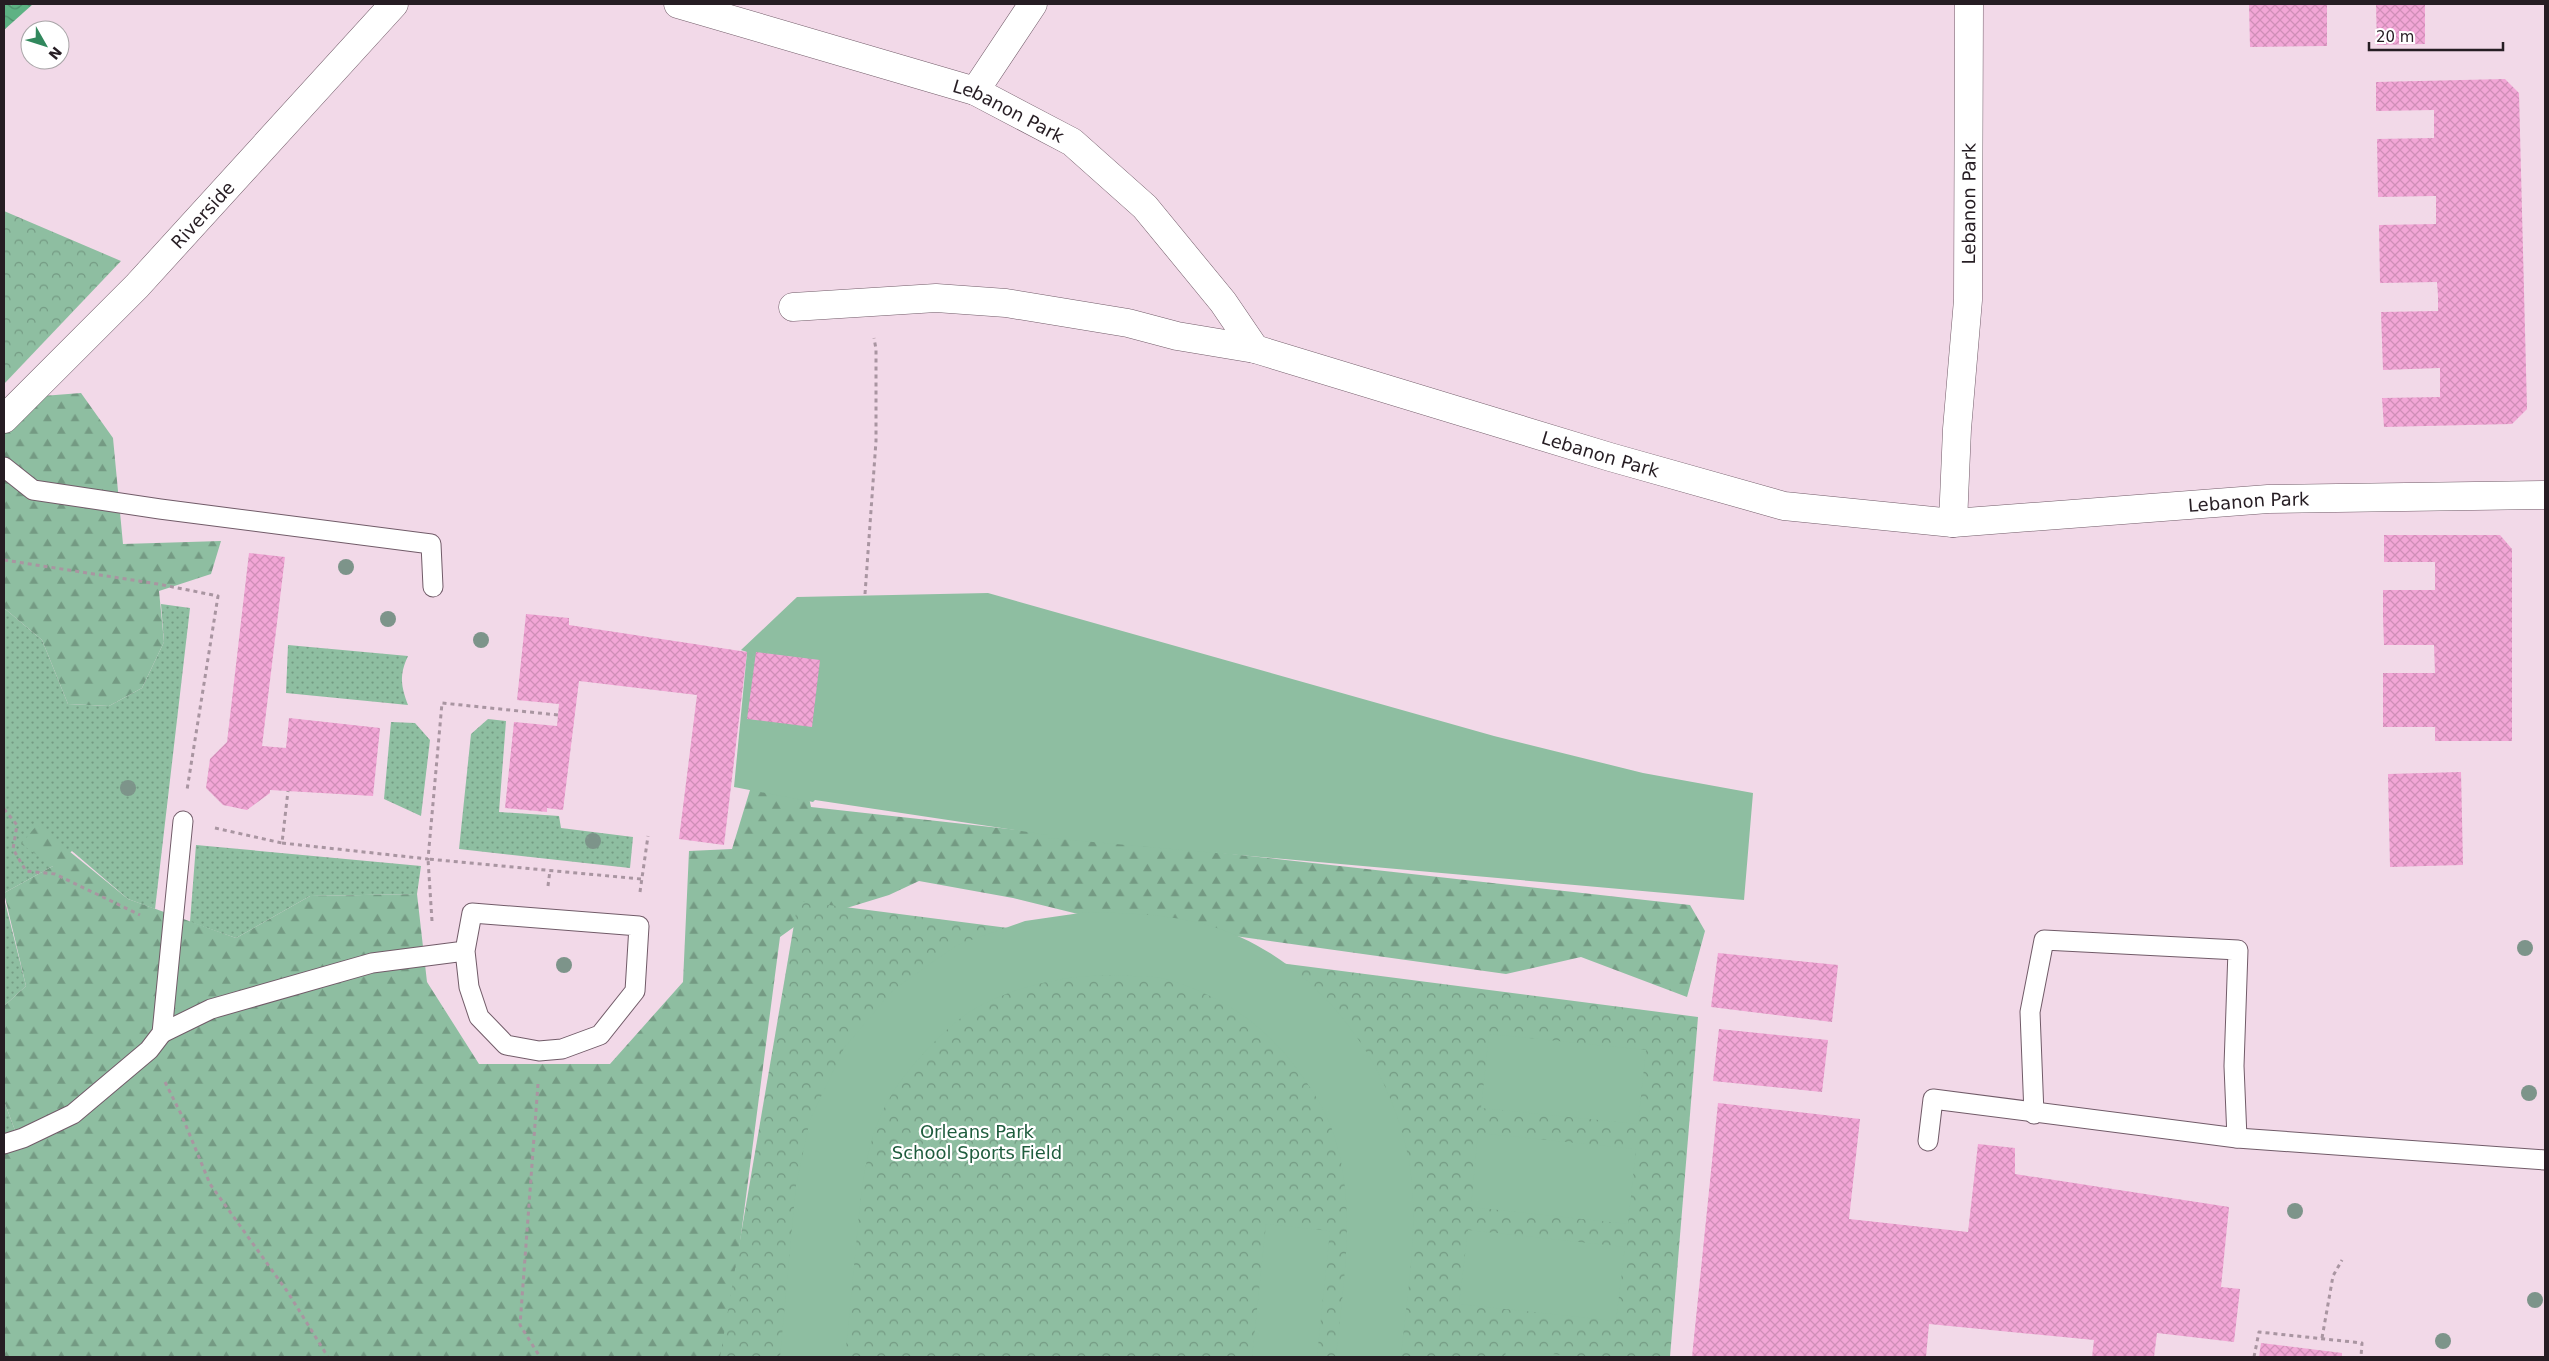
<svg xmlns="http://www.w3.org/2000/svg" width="2549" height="1361" font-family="'DejaVu Sans',sans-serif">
  <defs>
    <pattern id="grass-dots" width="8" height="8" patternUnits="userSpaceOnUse" patternTransform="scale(1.25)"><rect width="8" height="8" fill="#8ebea1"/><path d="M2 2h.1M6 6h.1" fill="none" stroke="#749a83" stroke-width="1.8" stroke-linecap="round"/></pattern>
    <pattern id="forest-firs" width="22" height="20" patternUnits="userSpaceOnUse" patternTransform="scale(1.25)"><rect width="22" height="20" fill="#8ebea1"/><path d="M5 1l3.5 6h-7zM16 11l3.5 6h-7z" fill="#749a83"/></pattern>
    <pattern id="park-crowns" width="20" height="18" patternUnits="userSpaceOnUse" patternTransform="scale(1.25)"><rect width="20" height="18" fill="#8ebea1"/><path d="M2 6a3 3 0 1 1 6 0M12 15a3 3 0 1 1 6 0" fill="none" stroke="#749a83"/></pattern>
    <pattern id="water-waves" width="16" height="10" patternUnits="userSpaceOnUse" patternTransform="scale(1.25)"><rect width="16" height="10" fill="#5eb284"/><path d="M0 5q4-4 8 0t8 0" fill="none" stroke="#4d906c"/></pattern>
    <pattern id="building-cross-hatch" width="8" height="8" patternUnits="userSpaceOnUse" patternTransform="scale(1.25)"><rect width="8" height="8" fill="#f2a6d6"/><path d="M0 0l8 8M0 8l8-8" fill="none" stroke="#cf8eb7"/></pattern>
  </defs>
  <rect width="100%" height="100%" fill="#f2d9e8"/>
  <g fill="url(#grass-dots)">
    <polygon points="161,604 190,608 155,909 128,899 72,851 53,866 4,893 4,608 42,640 68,704 109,706 142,688 164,642"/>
    <path d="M 288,645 L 408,656 C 399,675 401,686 408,705 L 286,693 Z"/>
    <polygon points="488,719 506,721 499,812 559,816 561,828 633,837 630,868 459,849 471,734"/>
    <polygon points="391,722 415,723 430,740 421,816 384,799"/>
    <polygon points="196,845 421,866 417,894 310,896 236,938 190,922"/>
    <polygon points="4,898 26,986 4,1006"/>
    <polygon points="4,1101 22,1149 4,1153"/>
  </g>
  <g fill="url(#forest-firs)">
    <polygon points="81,393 113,438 123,544 221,541 211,574 159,591 164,642 142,688 109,706 68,704 42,640 4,608 4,399"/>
    <polygon points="757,767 803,769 811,807 1690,905 1705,931 1687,997 1581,957 1506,974 1078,914 1013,898 919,881 889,895 801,922 780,937 725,1357 4,1357 4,1153 22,1149 4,1101 4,1006 26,986 4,893 53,866 21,844 37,825 128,899 236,938 310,896 417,894 427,982 479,1064 610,1064 683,982 689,851 732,849"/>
  </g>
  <g fill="url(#park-crowns)">
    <polygon points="4,211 121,261 4,384"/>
    <polygon points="798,901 1698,1017 1670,1357 720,1357"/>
  </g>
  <g fill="#8ebea1">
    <polygon points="988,593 1494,736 1643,773 1753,793 1744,900 1048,838 1048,835 815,800 813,802 734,787 747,652 741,650 797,597"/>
    <path d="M 1087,912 C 1128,913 1168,914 1207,925 C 1311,954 1390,1057 1409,1161 C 1420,1225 1407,1293 1401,1357 L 1336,1357 C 1343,1284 1357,1209 1335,1138 C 1328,1115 1314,1092 1300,1073 C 1267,1026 1220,994 1165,979 C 1155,976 1143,977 1133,976 C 1079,972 1024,982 976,1008 C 946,1025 910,1066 892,1094 C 864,1138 861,1197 856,1247 C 852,1284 849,1321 845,1357 L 780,1357 L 796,1185 L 810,1120 L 844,1048 L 893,990 L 957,945 L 1025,921 Z"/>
    <polygon points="1489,1034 1646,1050 1638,1124 1481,1108"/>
    <polygon points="1478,1133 1636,1149 1628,1224 1471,1207"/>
    <polygon points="1266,1224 1330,1231 1317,1357 1252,1357"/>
    <polygon points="1468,1230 1625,1247 1616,1321 1459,1304"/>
    <polygon points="1506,1350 1585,1357 1505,1357"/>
  </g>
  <polygon fill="url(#water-waves)" points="4,4 33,4 4,30"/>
  <g fill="url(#building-cross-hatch)">
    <polygon points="2249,4 2327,4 2327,46 2250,47"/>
    <polygon points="2376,4 2425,4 2425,44 2377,45"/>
    <polygon points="2505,79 2519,93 2527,409 2512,424 2384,427 2382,398 2440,397 2440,368 2383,370 2381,312 2438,311 2438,296 2437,282 2380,283 2379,225 2436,224 2436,196 2378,197 2377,139 2434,138 2434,110 2376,111 2376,82"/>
    <polygon points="2384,535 2500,535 2512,549 2512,741 2435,741 2435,727 2383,727 2383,673 2435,673 2434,645 2384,645 2383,617 2383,590 2435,590 2435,562 2384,562"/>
    <polygon points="249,553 285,557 262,746 286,748 289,718 380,728 373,796 270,790 270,793 247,810 223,805 206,788 210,759 227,742"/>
    <polygon points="526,614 569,618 569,625 747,652 724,845 679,839 697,695 579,681 563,810 547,808 547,812 505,808 514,722 557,726 559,704 517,700"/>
    <polygon points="756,652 820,660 812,727 747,719"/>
    <polygon points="2461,772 2463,865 2390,867 2388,774"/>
    <polygon points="1718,953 1838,965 1832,1022 1711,1007"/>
    <polygon points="1719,1029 1828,1040 1822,1092 1713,1081"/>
    <polygon points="1718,1103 1860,1119 1849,1219 1968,1232 1978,1144 2015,1148 2015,1174 2229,1207 2221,1287 2240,1289 2234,1342 2157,1333 2154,1357 2092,1357 2094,1340 1929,1324 1926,1357 1692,1357"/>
    <polygon points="2261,1343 2342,1353 2342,1357 2259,1357"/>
  </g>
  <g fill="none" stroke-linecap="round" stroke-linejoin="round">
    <defs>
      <g id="lane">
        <polyline points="4,467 33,490 160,509 431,544 433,587"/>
        <polyline points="162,1033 211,1009 372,963 465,951 472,913 639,926 635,991 600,1035 562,1049 539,1051 506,1045 479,1017 469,987 465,951"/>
        <polyline points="2034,1114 2030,1012 2044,940 2238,950 2234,1066 2237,1138"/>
        <polyline points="1928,1141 1933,1099 2237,1138 2545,1160"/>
        <polyline points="4,1144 23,1138 73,1114 149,1050 162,1033 183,821"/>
      </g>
      <g id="street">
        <path id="s1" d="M 678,4 L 975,91 L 1072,142 L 1145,207 L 1223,302 L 1255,349"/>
        <polyline points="975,91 1033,4"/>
        <path id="s2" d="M 793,307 L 936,298 L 1006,303 L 1128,323 L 1177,336 L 1255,349 L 1610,457 L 1784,506 L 1953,523 L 2268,499 L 2545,495"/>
        <path id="s3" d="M 4,419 L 137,286 L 394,4"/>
        <path id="s4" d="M 1953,523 L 1957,429 L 1968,300 L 1969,4"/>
      </g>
    </defs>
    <use href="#lane" stroke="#715b68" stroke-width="21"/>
    <use href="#street" stroke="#715b68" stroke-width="29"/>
    <g stroke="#a995a1" stroke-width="3" stroke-dasharray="4 4" stroke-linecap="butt">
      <polyline points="11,4 12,4"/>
      <polyline points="4,560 158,584 218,596 187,790"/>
      <polyline points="865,594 876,441 876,349 874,338"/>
      <polyline points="4,809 17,825 13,849 26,871 55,874 140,915"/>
      <polyline points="215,828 282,843 288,791"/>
      <polyline points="282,843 428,859 442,703 558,715"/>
      <polyline points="548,886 550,870"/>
      <polyline points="640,892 648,836"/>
      <polyline points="432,921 428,859 641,879"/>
      <polyline points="165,1082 182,1116 210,1184 287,1291 328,1357"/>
      <polyline points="538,1084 520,1325 540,1357"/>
      <polyline points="2322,1338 2333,1276 2342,1260"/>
      <polyline points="2254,1357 2259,1332 2362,1343 2361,1357"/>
    </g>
    <use href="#lane" stroke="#fff" stroke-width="19"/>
    <use href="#street" stroke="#fff" stroke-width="28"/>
  </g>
  <g fill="#7d948a">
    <circle cx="346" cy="567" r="8"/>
    <circle cx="388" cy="619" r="8"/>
    <circle cx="481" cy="640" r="8"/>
    <circle cx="128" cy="788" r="8"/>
    <circle cx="593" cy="841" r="8"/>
    <circle cx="2525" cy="948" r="8"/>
    <circle cx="564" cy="965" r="8"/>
    <circle cx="2529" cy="1093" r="8"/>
    <circle cx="2295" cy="1211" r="8"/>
    <circle cx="2535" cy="1300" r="8"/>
    <circle cx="2443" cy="1341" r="8"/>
  </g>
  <g text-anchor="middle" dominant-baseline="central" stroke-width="4.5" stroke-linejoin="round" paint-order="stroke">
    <g font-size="18" fill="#261d23" stroke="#fff">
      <text stroke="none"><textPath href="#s1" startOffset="348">Lebanon Park</textPath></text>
      <text stroke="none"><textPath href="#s4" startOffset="320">Lebanon Park</textPath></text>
      <text stroke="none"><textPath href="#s3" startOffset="285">Riverside</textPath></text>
      <text stroke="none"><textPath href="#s2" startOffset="828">Lebanon Park</textPath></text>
      <text stroke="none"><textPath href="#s2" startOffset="1485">Lebanon Park</textPath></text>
    </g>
    <g font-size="18" fill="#1e5c3d" stroke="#fff">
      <text x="977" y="1131">Orleans Park<tspan x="977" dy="21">School Sports Field</tspan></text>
    </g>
  </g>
  <rect width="2549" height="1361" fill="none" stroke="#261d23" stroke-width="10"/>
  <g transform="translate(45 45) rotate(129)"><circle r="24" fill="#ffffff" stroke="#a8a5a7"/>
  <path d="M0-4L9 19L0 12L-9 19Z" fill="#31885d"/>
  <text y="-8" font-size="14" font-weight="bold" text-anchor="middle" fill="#261d23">N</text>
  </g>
  <path d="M2369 42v8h134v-8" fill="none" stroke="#261d23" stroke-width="2.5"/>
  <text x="2376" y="42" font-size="15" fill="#261d23" stroke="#ffffff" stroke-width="4" paint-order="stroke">20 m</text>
</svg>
